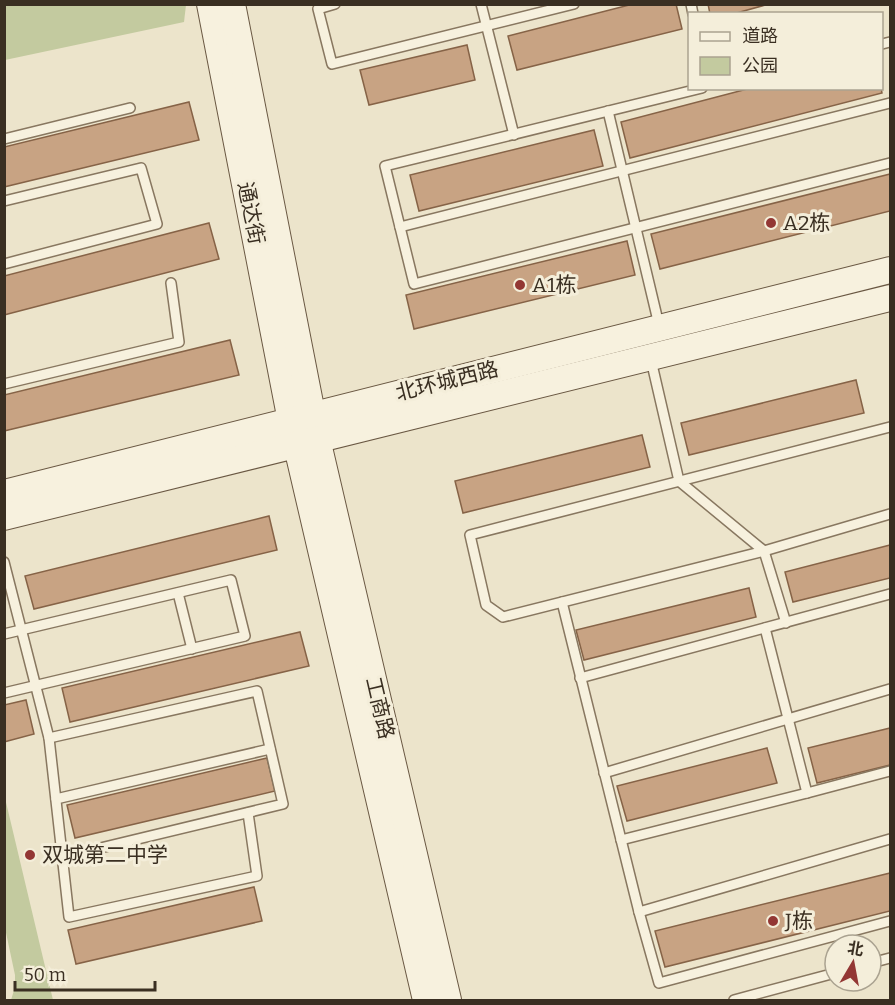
<svg xmlns="http://www.w3.org/2000/svg" width="895" height="1005" font-family="Bitter,'Noto Sans SC',serif">
  <rect width="100%" height="100%" fill="#ece4cb"/>
  <g fill="#c3ca9f">
    <polygon points="4,5 5,4 186,5 184,22 5,60"/>
    <polygon points="4,798 5,798 53,1000 11,1000 15,987 15,975 5,928"/>
  </g>
  <g fill="#c8a383" stroke="#866347" stroke-width="1.5">
    <polygon points="633,4 676,4 682,29 517,70 508,36"/>
    <polygon points="708,4 769,4 733,14 710,14"/>
    <polygon points="467,45 475,80 369,105 360,70"/>
    <polygon points="751,88 881,88 882,93 630,158 621,122"/>
    <polygon points="189,102 199,140 4,187 4,147"/>
    <polygon points="594,130 603,166 419,211 410,175"/>
    <polygon points="890,174 890,211 660,269 651,234"/>
    <polygon points="209,223 219,259 4,315 4,276"/>
    <polygon points="627,241 635,275 414,329 406,295"/>
    <polygon points="230,340 239,375 4,431 4,395"/>
    <polygon points="856,380 864,413 689,455 681,423"/>
    <polygon points="642,435 650,467 463,513 455,481"/>
    <polygon points="269,516 277,550 34,609 25,576"/>
    <polygon points="890,545 890,578 793,602 785,572"/>
    <polygon points="749,588 756,617 584,660 576,630"/>
    <polygon points="300,632 309,666 70,722 62,688"/>
    <polygon points="26,700 34,734 4,742 4,705"/>
    <polygon points="890,728 890,765 817,783 808,748"/>
    <polygon points="767,748 777,783 627,821 617,786"/>
    <polygon points="267,758 275,791 75,838 67,805"/>
    <polygon points="890,873 890,911 665,967 655,931"/>
    <polygon points="254,887 262,921 76,964 68,930"/>
  </g>
  <g fill="none" stroke-linecap="round" stroke-linejoin="round">
    <defs>
      <g id="lane">
        <polyline points="335,4 318,9 332,64 574,4"/>
        <polyline points="481,4 514,135"/>
        <polyline points="691,4 693,14"/>
        <polyline points="882,44 890,42"/>
        <polyline points="702,88 385,166 414,284 890,163"/>
        <polyline points="608,111 659,325"/>
        <polyline points="4,139 130,108"/>
        <polyline points="4,201 141,168 157,224 4,264"/>
        <polyline points="400,227 890,103"/>
        <polyline points="651,360 679,481 764,551 786,623"/>
        <polyline points="4,384 179,342 171,283"/>
        <polyline points="890,427 470,535 486,605 503,617 764,551 890,514"/>
        <polyline points="4,562 49,738 69,917 257,876 248,813"/>
        <polyline points="178,593 192,649"/>
        <polyline points="562,602 639,912 659,983 890,921"/>
        <polyline points="765,628 807,793 890,771"/>
        <polyline points="4,634 231,580 245,636 4,693"/>
        <polyline points="580,678 890,594"/>
        <polyline points="49,738 257,691 283,804 63,857"/>
        <polyline points="604,773 890,689"/>
        <polyline points="56,799 270,749"/>
        <polyline points="621,840 807,793"/>
        <polyline points="639,912 890,839"/>
        <polyline points="871,963 890,958"/>
        <polyline points="734,1000 835,973"/>
      </g>
      <g id="secondary">
        <polyline points="210,4 291,421 426,1000"/>
        <polyline points="232,4 317,439 448,1000"/>
        <polyline points="4,493 890,270"/>
        <polyline points="4,517 890,298"/>
      </g>
    </defs>
    <use href="#lane" stroke="#887760" stroke-width="12"/>
    <use href="#secondary" stroke="#6a5843" stroke-width="28"/>
    <use href="#lane" stroke="#f7f1de" stroke-width="9"/>
    <use href="#secondary" stroke="#f7f1de" stroke-width="26"/>
  </g>
  <g fill="#933734" stroke="#f4eeda" stroke-width="2">
    <circle cx="771" cy="223" r="6"/>
    <circle cx="520" cy="285" r="6"/>
    <circle cx="30" cy="855" r="6"/>
    <circle cx="773" cy="921" r="6"/>
  </g>
  <g text-anchor="middle" dominant-baseline="central" stroke-width="6" stroke-linejoin="round" paint-order="stroke">
    <g font-size="21" fill="#3a2f22" stroke="#f4eeda">
      <text transform="translate(251 213) rotate(79)">通达街</text>
      <text transform="translate(447 381) rotate(-14)">北环城西路</text>
      <text transform="translate(380 708) rotate(77)">工商路</text>
    </g>
    <g font-size="21" fill="#3a2f22" stroke="#f4eeda" text-anchor="start">
      <text x="783" y="223">A2栋</text>
      <text x="532" y="285">A1栋</text>
      <text x="42" y="855">双城第二中学</text>
      <text x="785" y="921">J栋</text>
    </g>
  </g>
  <rect width="895" height="1005" fill="none" stroke="#3a2f22" stroke-width="12"/>
  <rect x="688" y="12" width="195" height="78" fill="#f4eeda" stroke="#aaa290" stroke-width="1.5"/>
  <rect x="700" y="32" width="30" height="9" fill="#f7f1de" stroke="#aaa290" stroke-width="1.5"/>
  <text x="742" y="42" font-size="18" fill="#3a2f22">道路</text>
  <rect x="700" y="57" width="30" height="18" fill="#c3ca9f" stroke="#aaa290" stroke-width="1.5"/>
  <text x="742" y="72" font-size="18" fill="#3a2f22">公园</text>
  <g transform="translate(853 963) rotate(10)"><circle r="28" fill="#f4eeda" stroke="#aaa290" stroke-width="1.5"/>
  <path d="M0-4.5L10 22L0 15L-10 22Z" fill="#933734"/>
  <text y="-9" font-size="16" font-weight="bold" text-anchor="middle" fill="#3a2f22">北</text>
  </g>
  <path d="M15 981v9h140v-9" fill="none" stroke="#3a2f22" stroke-width="3"/>
  <text x="24" y="981" font-size="18" fill="#3a2f22" stroke="#f4eeda" stroke-width="4.5" paint-order="stroke">50 m</text>
</svg>
